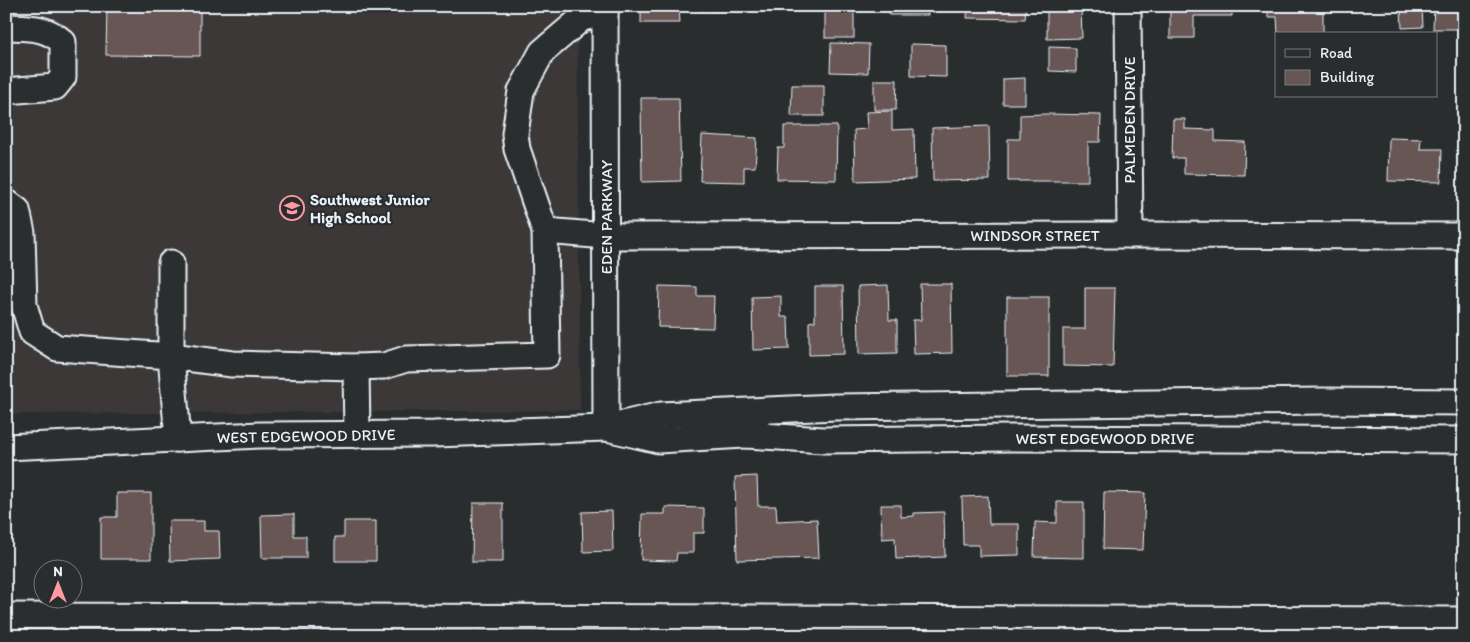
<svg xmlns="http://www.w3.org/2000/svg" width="1470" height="642" font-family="Itim,sans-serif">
  <rect width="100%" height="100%" fill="#2a2d2e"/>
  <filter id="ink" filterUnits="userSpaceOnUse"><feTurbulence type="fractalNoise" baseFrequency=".02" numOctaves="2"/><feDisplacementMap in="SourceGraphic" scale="10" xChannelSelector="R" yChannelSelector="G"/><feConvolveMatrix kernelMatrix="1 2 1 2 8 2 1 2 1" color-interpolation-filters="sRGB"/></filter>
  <g filter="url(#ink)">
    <polygon fill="#3d3939" points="6,6 577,6 580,410 6,414"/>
    <g fill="#685654" stroke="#e8f1f8">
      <polygon points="107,6 200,6 200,56 106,55"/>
      <polygon points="641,6 679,6 680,23 641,23"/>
      <polygon points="700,6 742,6 742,12 700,11"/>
      <rect x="825" y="6" width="29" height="32"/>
      <polygon points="889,6 927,6 928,15 889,15"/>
      <polygon points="968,6 1026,6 1025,19 967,18"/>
      <polygon points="1047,6 1081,6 1082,38 1047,39"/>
      <polygon points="1170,6 1232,6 1232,16 1194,16 1194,38 1170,38"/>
      <polygon points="1268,6 1323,6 1323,33 1278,33 1277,17 1268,17"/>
      <polygon points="1384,6 1422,6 1423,27 1402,28 1401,9 1384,9"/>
      <polygon points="1434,6 1464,6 1464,29 1433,29"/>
      <polygon points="831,43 869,44 868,73 830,72"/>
      <polygon points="911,44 946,45 946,77 911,76"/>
      <polygon points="1049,47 1076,48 1076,72 1049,71"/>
      <polygon points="1025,78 1025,104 1003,104 1003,79"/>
      <polygon points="874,80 897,80 896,110 874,110"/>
      <polygon points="792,85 824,85 824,116 791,116"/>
      <polygon points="641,98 679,98 681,181 642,182"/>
      <polygon points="892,111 892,130 914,129 915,179 855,181 854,130 867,129 866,112"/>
      <polygon points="1045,114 1101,115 1100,142 1088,142 1088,181 1008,181 1008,139 1020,139 1020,115"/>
      <polygon points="1173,119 1185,119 1185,129 1215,130 1215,141 1245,142 1244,175 1184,174 1184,158 1172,158"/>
      <polygon points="784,126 837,126 836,180 777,179 778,148 784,148"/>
      <polygon points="989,126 990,180 933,181 932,128"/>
      <polygon points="702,135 757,138 755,167 744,167 744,182 700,181"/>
      <polygon points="1389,138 1421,139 1420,149 1442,149 1441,182 1388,181"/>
      <polygon points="920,284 951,284 952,353 914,354 913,320 921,320"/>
      <polygon points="888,285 889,320 897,320 897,353 859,354 858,286"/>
      <polygon points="659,286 697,287 697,296 714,296 713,328 658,327"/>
      <polygon points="815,286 843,286 844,354 809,355 809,322 815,321"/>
      <polygon points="1085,288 1115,288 1113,367 1063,366 1063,329 1085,329"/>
      <polygon points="781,296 781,317 788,317 789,349 753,350 752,297"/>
      <rect x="1007" y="297" width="42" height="79"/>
      <polygon points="757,476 758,506 776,506 777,521 817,519 819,558 737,560 735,477"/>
      <polygon points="1104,492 1145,493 1143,550 1103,549"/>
      <polygon points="117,493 151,493 151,559 101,559 101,517 117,517"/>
      <polygon points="988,496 989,524 1019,524 1019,555 979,556 979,545 963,545 962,497"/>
      <polygon points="1057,502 1084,502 1084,558 1034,557 1035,522 1057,523"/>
      <polygon points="473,503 503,503 503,562 472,562"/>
      <polygon points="881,505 901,505 901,517 914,516 914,513 944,512 945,557 896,559 895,538 882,539"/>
      <polygon points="665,507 704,508 704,533 693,533 693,553 677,553 676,561 641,560 642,514 665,514"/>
      <polygon points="612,511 613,551 583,552 582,512"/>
      <polygon points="294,514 294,536 306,536 306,558 262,558 261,515"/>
      <polygon points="169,521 204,521 204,531 219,531 220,559 170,561"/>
      <polygon points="344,521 376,521 376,561 335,561 335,537 344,537"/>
    </g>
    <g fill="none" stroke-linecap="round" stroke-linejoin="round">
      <defs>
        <g id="minor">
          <polyline points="605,6 606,428"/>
          <polyline points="1128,6 1130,235"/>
          <path d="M 6,27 C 28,28 45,26 63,42 L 63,77 L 55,87 L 6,91"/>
          <polyline points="6,202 17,210 22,233 24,305 32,332 57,348 171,356 232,364 356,367 384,366 406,359 547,355 545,231 517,149 515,134 521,91 542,52 582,18 605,13"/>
          <polyline points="545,231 606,236 1130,235 1464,236"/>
          <polyline points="171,263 171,356 178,439"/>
          <polyline points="356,367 357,435"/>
          <polyline points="611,429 658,440 762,434"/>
          <polyline points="747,435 823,440 1012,438 1464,440"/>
          <polyline points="6,447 260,435 434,434 606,428 661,415 835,407 1321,401 1464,402"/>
          <polyline points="6,616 1464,620"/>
        </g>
      </defs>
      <use href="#minor" stroke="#e8f1f8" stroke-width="29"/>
      <use href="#minor" stroke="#2a2d2e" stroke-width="25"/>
    </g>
  </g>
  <defs>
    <symbol id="school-ring" viewBox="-11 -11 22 22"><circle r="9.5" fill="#2a2d2e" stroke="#ff9aa2" stroke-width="1.5"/><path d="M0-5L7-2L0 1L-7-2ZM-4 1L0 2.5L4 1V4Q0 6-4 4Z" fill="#ff9aa2"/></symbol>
  </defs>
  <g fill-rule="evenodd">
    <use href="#school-ring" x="278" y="194" width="28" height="28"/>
  </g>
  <g text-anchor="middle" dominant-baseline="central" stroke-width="4.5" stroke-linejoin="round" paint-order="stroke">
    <g font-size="16" fill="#e8f1f8" stroke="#2a2d2e">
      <text transform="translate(1129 120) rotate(-90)">PALMEDEN DRIVE</text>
      <text transform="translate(606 217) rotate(-90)">EDEN PARKWAY</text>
      <text x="1035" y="235">WINDSOR STREET</text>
      <text transform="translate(306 436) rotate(-1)">WEST EDGEWOOD DRIVE</text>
      <text x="1105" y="438">WEST EDGEWOOD DRIVE</text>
    </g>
    <g font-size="16" font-weight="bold" fill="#e8f1f8" stroke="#2a2d2e" text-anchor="start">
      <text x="310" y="199">Southwest Junior<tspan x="310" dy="18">High School</tspan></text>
    </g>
  </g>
  <rect width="1470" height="642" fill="none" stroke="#2a2d2e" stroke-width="25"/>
  <rect x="12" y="12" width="1445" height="617" fill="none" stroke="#e8f1f8" stroke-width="2" filter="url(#ink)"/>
  <rect x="1275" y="32" width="162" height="65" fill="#2a2d2e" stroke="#767b7f"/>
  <rect x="1285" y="49" width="25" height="8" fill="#2a2d2e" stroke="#767b7f"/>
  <text x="1320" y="58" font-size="15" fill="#e8f1f8">Road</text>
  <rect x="1285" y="70" width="25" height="15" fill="#685654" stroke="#767b7f"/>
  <text x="1320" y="82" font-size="15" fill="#e8f1f8">Building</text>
  <g transform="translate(58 584)"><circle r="24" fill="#2a2d2e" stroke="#767b7f"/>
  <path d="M0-4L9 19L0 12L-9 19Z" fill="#ff9aa2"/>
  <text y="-8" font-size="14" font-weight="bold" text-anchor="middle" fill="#e8f1f8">N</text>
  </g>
</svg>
